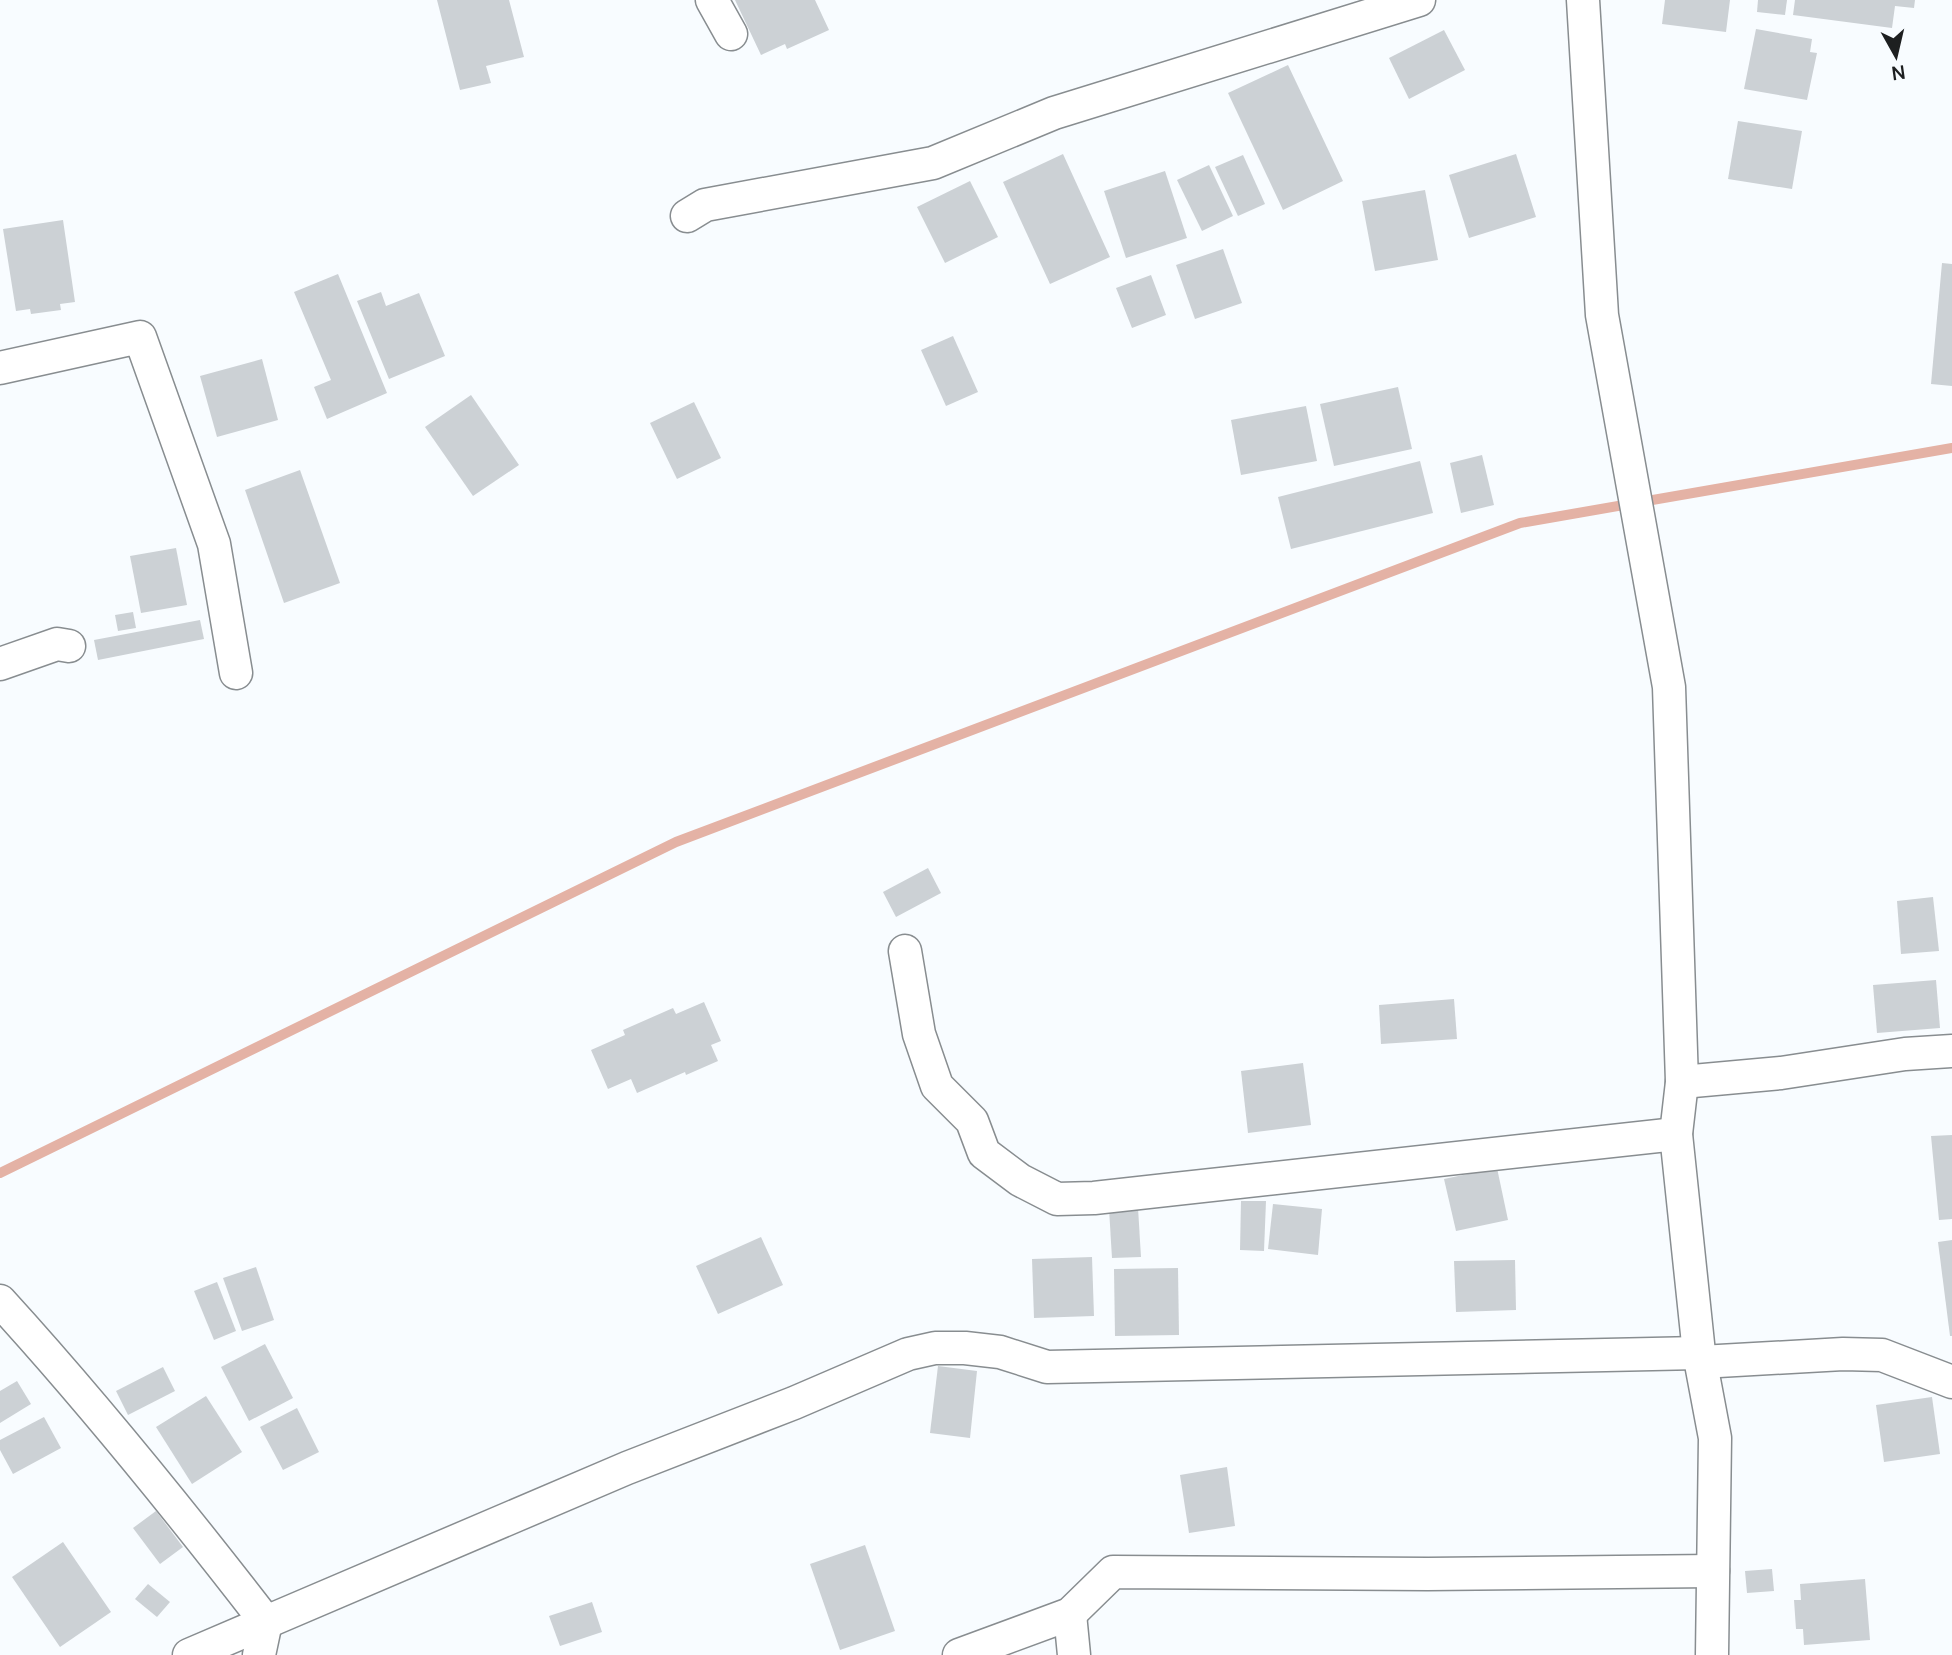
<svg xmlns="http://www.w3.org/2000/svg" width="1952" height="1655" font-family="Manrope,sans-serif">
  <rect width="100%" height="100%" fill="#f8fcff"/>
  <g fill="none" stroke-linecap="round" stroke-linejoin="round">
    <polyline stroke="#e4b2a5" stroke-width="10" points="0,1173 676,842 1520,523 1952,448"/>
  </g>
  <g fill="#ccd1d5">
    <polygon points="437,0 509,0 524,57 486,66 491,83 460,90"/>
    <polygon points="735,0 815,0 829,30 787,49 785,44 761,55"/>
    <polygon points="1665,0 1730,0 1726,32 1662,24"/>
    <polygon points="1758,0 1787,0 1785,15 1757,12"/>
    <polygon points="1795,0 1915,0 1914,8 1895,6 1892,28 1793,15"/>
    <polygon points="1756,29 1812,39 1810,52 1817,53 1807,100 1744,89"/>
    <polygon points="1444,30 1465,70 1409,99 1389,58"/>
    <polygon points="1288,65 1343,181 1283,210 1228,93"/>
    <polygon points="1738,121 1802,131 1792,189 1728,179"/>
    <polygon points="1063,154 1110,257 1050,284 1003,182"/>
    <polygon points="1516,154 1536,217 1469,238 1449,175"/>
    <polygon points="1243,155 1265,204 1238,216 1215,167"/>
    <polygon points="1209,165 1233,216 1202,231 1177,180"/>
    <polygon points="1165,171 1187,238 1126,258 1104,191"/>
    <polygon points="970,181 998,237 945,263 917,207"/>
    <polygon points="1425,190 1438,260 1375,271 1362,201"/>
    <polygon points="63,220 75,302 60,304 61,310 31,314 30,309 16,311 3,229"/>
    <polygon points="1223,249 1242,303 1195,319 1176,265"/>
    <polygon points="1942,263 1952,264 1952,386 1931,384"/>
    <polygon points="338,274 387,393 327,419 314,387 331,380 294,292"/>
    <polygon points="1151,275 1166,315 1132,328 1116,288"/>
    <polygon points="381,292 386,306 419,293 445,356 389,379 357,301"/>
    <polygon points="953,336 978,392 946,406 921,350"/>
    <polygon points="262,359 278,420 217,437 200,376"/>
    <polygon points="1398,387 1412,449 1334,466 1320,404"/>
    <polygon points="471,395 519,465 473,496 425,427"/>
    <polygon points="694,402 721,458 677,479 650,423"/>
    <polygon points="1306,406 1317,461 1241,475 1231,420"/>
    <polygon points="1482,455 1494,505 1461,513 1450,463"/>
    <polygon points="1420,461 1433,513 1291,549 1278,497"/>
    <polygon points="300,470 340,583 284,603 245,490"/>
    <polygon points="176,548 187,605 141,613 130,556"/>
    <polygon points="133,612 136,628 118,631 115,615"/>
    <polygon points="200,620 204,639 98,660 94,640"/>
    <polygon points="928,868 941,893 896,917 883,892"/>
    <polygon points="1933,897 1939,951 1901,954 1897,901"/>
    <polygon points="1936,980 1940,1028 1877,1033 1873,985"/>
    <polygon points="1454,999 1457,1039 1381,1044 1379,1005"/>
    <polygon points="704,1002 721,1041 711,1045 718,1061 686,1075 685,1072 637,1093 631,1079 608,1089 591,1050 625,1035 623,1030 673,1008 676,1014"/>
    <polygon points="1303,1063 1311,1125 1248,1133 1241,1071"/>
    <polygon points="1952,1135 1952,1219 1939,1220 1931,1136"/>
    <polygon points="1497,1168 1508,1220 1456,1231 1444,1179"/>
    <polygon points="1241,1201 1266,1201 1264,1251 1240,1250"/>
    <polygon points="1273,1204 1322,1209 1318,1255 1268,1249"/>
    <polygon points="1138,1208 1141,1257 1112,1258 1109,1209"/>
    <polygon points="761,1237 783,1285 718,1314 696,1266"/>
    <polygon points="1952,1240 1952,1336 1950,1336 1938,1242"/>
    <polygon points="1092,1257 1094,1316 1034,1318 1032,1259"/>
    <polygon points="1515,1260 1516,1310 1456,1312 1454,1261"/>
    <polygon points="256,1267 274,1320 242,1331 223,1278"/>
    <polygon points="1178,1268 1179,1335 1115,1336 1114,1269"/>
    <polygon points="217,1282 236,1331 214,1340 194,1291"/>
    <polygon points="265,1344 293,1398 249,1421 221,1367"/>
    <polygon points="938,1366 977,1371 970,1438 930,1433"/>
    <polygon points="163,1367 175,1391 128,1415 116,1391"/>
    <polygon points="17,1381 31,1404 0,1423 0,1391"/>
    <polygon points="206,1396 242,1452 192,1484 156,1427"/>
    <polygon points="1932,1397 1940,1454 1884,1462 1876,1405"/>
    <polygon points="297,1408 319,1452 283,1470 260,1427"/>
    <polygon points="44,1417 61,1448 13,1474 0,1450 0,1440"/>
    <polygon points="1227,1467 1235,1526 1189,1533 1180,1475"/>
    <polygon points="156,1511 183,1547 160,1564 133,1528"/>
    <polygon points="63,1542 111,1612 60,1647 12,1577"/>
    <polygon points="865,1545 895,1631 840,1650 810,1564"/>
    <polygon points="1772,1569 1774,1591 1747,1593 1745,1571"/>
    <polygon points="1865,1579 1870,1640 1804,1645 1803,1629 1796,1629 1794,1600 1801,1600 1800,1584"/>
    <polygon points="148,1584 170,1602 157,1617 135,1599"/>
    <polygon points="592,1602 602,1632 560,1646 549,1616"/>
  </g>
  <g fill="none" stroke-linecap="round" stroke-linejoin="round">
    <defs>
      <g id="minor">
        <polyline points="712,0 731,34"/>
        <polyline points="1583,0 1602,315 1669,687 1682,1082 1676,1134 1699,1353 1715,1438 1712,1655"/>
        <polyline points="687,216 705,205 933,163 1054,113 1419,0"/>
        <polyline points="0,368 140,337 214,544 236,673"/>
        <polyline points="0,664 57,644 69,646"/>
        <polyline points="905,951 919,1034 937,1086 972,1121 984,1153 1020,1180 1057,1199 1094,1198 1175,1189 1676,1134"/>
        <polyline points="1682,1082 1781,1073 1905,1054 1952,1051"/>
        <path d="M 0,1301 C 94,1404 181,1512 266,1622 L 259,1655"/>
        <polyline points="1701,1362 1843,1354 1882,1355 1952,1382"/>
        <polyline points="1070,1614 1074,1655"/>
        <polyline points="189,1655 627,1468 794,1403 908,1354 935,1348 965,1348 1000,1352 1047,1367 1699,1353"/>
        <polyline points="959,1655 1070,1614 1113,1572 1428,1574 1713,1571"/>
      </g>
    </defs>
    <use href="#minor" stroke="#888d90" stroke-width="35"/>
    <use href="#minor" stroke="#fff" stroke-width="32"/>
  </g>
  <g transform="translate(1896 56) rotate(172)" stroke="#f8fcff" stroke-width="5" paint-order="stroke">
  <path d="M0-5L12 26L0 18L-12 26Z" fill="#1d1f20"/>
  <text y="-10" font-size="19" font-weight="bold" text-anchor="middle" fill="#1d1f20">N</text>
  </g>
</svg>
